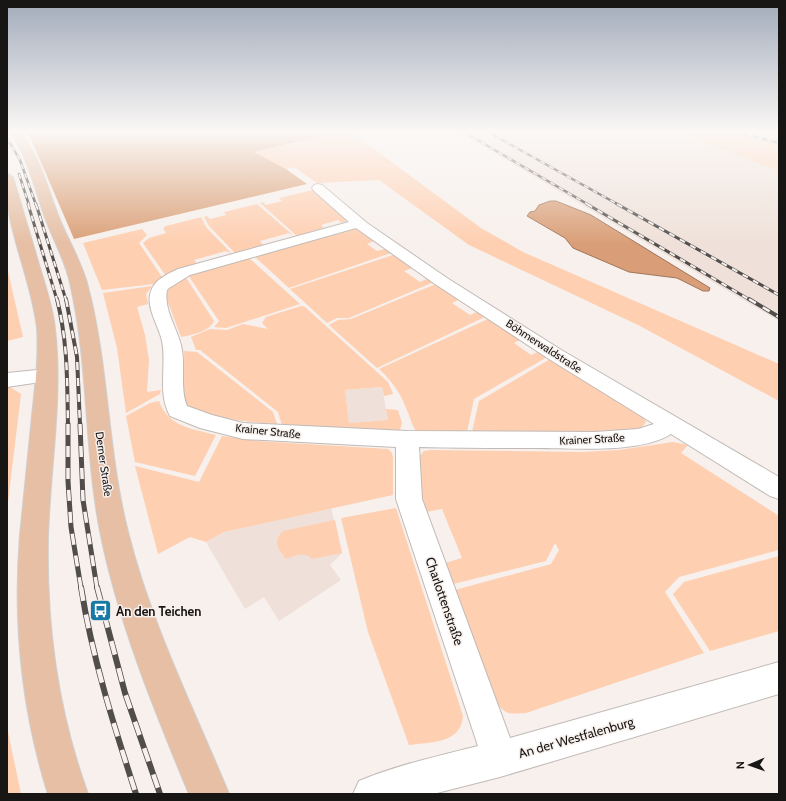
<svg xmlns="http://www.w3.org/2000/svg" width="786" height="801" font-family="Cabin,sans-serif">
  <rect width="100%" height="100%" fill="#f7f0ec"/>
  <g fill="#efe1d9">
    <polygon points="458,132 677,132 779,171 779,321"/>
    <polygon points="735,132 779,132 779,144"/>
    <polygon points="382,387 388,420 349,423 345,390"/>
    <polygon points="331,508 342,553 330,565 341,580 279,621 264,597 245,609 206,542 224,532"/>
  </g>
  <g fill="#fecfb1">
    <polygon points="333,132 351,132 481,228 523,252 779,364 779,401 640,326 469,245 379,180 317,183 294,167 286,169 253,152"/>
    <polygon points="677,132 735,132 779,144 779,171"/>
    <polygon points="313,190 347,221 342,223 338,220 321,225 324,228 297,236 260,203 263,202 266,205 282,201 279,198"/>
    <polygon points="257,204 294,236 289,233 260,241 263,245 235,253 209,226 204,217 207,216 210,219 226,215 224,212"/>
    <polygon points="201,217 206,227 232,254 226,251 194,260 197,264 166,276 143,243 149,238 166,233 163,228 166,226"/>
    <polygon points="353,228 359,230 374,241 367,244 377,251 385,249 391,253 289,288 254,256"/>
    <polygon points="142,229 147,235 139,243 162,277 154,284 102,290 83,243"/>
    <polygon points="393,255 413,268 404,271 420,282 429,278 434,282 349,318 337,318 327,323 290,289"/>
    <polygon points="249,258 300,304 226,328 214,327 219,321 188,275"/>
    <polygon points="7,267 23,337 7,341"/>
    <path d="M 185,276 L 214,321 C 209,332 191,335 181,337 L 166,297 L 169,287 Z"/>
    <polygon points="436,284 460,299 452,303 470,315 479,311 487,316 377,368 329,325 338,320 351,319"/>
    <polygon points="152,286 146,294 148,304 137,307 145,335 149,360 147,392 161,390 160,394 126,413 117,348 103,293"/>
    <polygon points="301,306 305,307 388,382 393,394 384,396 382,387 345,390 349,423 388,420 386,409 398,410 402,423 400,430 282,425 278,412 200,350 196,350 191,337 210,329 227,330 243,324 268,329 262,323 266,317"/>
    <path d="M 490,318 L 522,339 L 514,343 L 531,355 L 540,351 L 549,356 L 474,399 L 467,432 L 416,431 C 411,423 410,416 406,408 C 400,392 391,380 379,369 Z"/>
    <path d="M 184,351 L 197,352 L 273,412 L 277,424 C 247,422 216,419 188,406 C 181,394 185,366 184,351 Z"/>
    <polygon points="552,358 644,418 646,422 641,428 602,432 472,432 479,401"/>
    <polygon points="10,387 21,394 7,511 7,388"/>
    <path d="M 159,401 C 168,427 193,429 216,435 L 195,476 L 135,462 L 126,416 L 150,403 Z"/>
    <polygon points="222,436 257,441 388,449 392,453 393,458 393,495 224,532 206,542 190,537 158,554 135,466 199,482"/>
    <path d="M 673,442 L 688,445 L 681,453 L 779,516 L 779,550 L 679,577 L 665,592 L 704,653 L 526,713 C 508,714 506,715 495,701 L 455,590 L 551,564 L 559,550 L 555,543 L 546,561 L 453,584 L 445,563 L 462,558 L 442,509 L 426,512 L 421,493 L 419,457 L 424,451 L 431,450 L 582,452 L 619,450 Z"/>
    <path d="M 396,508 L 463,716 C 461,744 430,742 409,745 L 368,632 L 341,518 Z"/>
    <path d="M 335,520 L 342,553 L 312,559 C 305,551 295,555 286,559 C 278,548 272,542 283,531 Z"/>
    <polygon points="779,556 779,631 710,651 673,594 684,582"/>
    <polygon points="7,727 21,794 7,794"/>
  </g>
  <polygon fill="#daa078" points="28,132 333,132 333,133 254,152 286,169 307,184 74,239"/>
  <polygon fill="#d99e77" stroke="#9f755a" points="550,201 556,201 591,215 710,288 709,291 703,291 677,278 629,272 573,248 565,238 527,216 530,212 535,211 539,205"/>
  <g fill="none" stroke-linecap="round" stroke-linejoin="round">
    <defs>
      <g id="minor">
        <path d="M 318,184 L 322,185 L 367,223 L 447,278 L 563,351 L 779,477 L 779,499 L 770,496 L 671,434 C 640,454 572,448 535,448 C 496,448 458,448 419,447 L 422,499 L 510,738 L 779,662 L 779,694 L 500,777 L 433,794 L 353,794 L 359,781 C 397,765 438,756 478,746 L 396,499 L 396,447 L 243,439 L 200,428 L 170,416 C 157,393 167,366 162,341 C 159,326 145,307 151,291 C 155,279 168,274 178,269 L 349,222 L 314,191 L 312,188 L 314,185 ZM 356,228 L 435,284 L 549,359 L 654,424 L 638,429 L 595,432 L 407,431 L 243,423 L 212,415 L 187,406 C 180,389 185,369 182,350 C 179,330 163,311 167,290 L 169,288 L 190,275 Z"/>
        <polygon points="47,369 54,370 57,375 54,380 7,387 7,373"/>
      </g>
      <g id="major">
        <path d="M 10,132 L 20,132 C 40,157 47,186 58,215 C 67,238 80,259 87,283 C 109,364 107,450 128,532 C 151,624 193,707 229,794 L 189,794 C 154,709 118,622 100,531 C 84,449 89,365 70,283 C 65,259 52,238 44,215 C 34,186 28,158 10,132 Z"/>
        <path d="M 7,173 L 13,177 C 22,207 31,238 40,268 C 46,288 53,308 55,329 C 63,398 50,468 48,537 C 46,624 58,712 88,794 L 48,794 C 22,711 13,622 20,535 C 24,495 28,456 32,416 C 35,387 39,357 37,328 C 32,285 13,244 7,202 C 6,193 7,183 7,173 Z"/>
      </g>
    </defs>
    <use href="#minor" stroke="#c1bab6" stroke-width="2"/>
    <use href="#major" stroke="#d1d0d0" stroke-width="2"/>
    <use href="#minor" fill="#fff" fill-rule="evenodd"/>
    <use href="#major" fill="#e6bfa5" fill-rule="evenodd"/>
    <defs>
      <g id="rail-far4">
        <polyline points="464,132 589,205"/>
        <polyline points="488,132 619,205"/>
        <polyline points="738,132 779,143"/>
        <polyline points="7,138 20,160 36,205"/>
        <polyline points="19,174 29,205"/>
      </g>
      <g id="rail-far3">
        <polyline points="28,204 57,300"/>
        <polyline points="36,204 66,300"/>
        <polyline points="587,204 750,300"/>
        <polyline points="617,204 779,295"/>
      </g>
      <g id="rail-far2">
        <path d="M 57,299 C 68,344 67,379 68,425"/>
        <polyline points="66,299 77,357 80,425"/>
        <polyline points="749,299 779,317"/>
      </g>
      <g id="rail-far1">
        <polyline points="68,424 68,481 71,527 81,588"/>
        <polyline points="80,424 83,500 97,588"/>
      </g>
      <g id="rail">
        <path d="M 81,587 C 92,657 114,726 136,794"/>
        <polyline points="97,587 125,693 160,794"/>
      </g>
    </defs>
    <use href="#rail-far4" stroke="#504d4b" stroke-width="2.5"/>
    <use href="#rail-far3" stroke="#504d4b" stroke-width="3"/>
    <use href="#rail-far2" stroke="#504d4b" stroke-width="4"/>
    <use href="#rail-far1" stroke="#504d4b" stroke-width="5"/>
    <use href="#rail" stroke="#504d4b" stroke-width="6"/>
    <use href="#rail-far4" stroke="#f7f0ec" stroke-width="1.5" stroke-dasharray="5" stroke-linecap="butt"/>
    <use href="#rail-far3" stroke="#f7f0ec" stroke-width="2" stroke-dasharray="6" stroke-linecap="butt"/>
    <use href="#rail-far2" stroke="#f7f0ec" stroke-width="2.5" stroke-dasharray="8" stroke-linecap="butt"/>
    <use href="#rail-far1" stroke="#f7f0ec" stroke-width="3.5" stroke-dasharray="11" stroke-linecap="butt"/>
    <use href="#rail" stroke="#f7f0ec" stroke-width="4.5" stroke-dasharray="14" stroke-linecap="butt"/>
  </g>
  <linearGradient id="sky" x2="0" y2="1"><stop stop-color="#a2abbb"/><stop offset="0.54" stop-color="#fbf8f6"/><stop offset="1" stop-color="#fbf8f6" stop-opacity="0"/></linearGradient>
  <rect width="786" height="244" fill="url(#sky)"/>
  <defs>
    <symbol id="bus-square" viewBox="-11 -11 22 22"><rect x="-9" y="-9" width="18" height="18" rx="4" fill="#1779a5" stroke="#f7f0ec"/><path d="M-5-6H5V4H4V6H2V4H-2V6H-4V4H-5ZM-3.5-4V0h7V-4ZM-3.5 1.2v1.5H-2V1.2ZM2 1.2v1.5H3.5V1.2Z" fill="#fff"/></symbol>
  </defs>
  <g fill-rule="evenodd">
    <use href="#bus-square" x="88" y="598" width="25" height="25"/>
  </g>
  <g text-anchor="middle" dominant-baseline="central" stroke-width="3" stroke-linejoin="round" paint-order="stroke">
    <g font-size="11" fill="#181615" stroke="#f7f0ec">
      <text transform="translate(544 346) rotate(33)">Böhmerwaldstraße</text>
      <text transform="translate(268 431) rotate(6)">Krainer Straße</text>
      <text transform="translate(592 439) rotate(-3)">Krainer Straße</text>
      <text transform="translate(104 464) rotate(82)">Derner Straße</text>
    </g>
    <g font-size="13" fill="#181615" stroke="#f7f0ec">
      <text transform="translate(445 601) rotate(71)">Charlottenstraße</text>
      <text transform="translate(576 737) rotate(-16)">An der Westfalenburg</text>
    </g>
    <g font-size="13" font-weight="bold" fill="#181615" stroke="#f7f0ec" text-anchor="start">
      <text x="116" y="611">An den Teichen</text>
    </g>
  </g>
  <rect width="786" height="801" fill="none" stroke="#181615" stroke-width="16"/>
  <g transform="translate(750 765) rotate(268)" stroke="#f7f0ec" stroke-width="3" paint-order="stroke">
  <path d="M0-3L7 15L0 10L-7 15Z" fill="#181615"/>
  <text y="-6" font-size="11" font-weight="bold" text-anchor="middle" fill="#181615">N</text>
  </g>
</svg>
